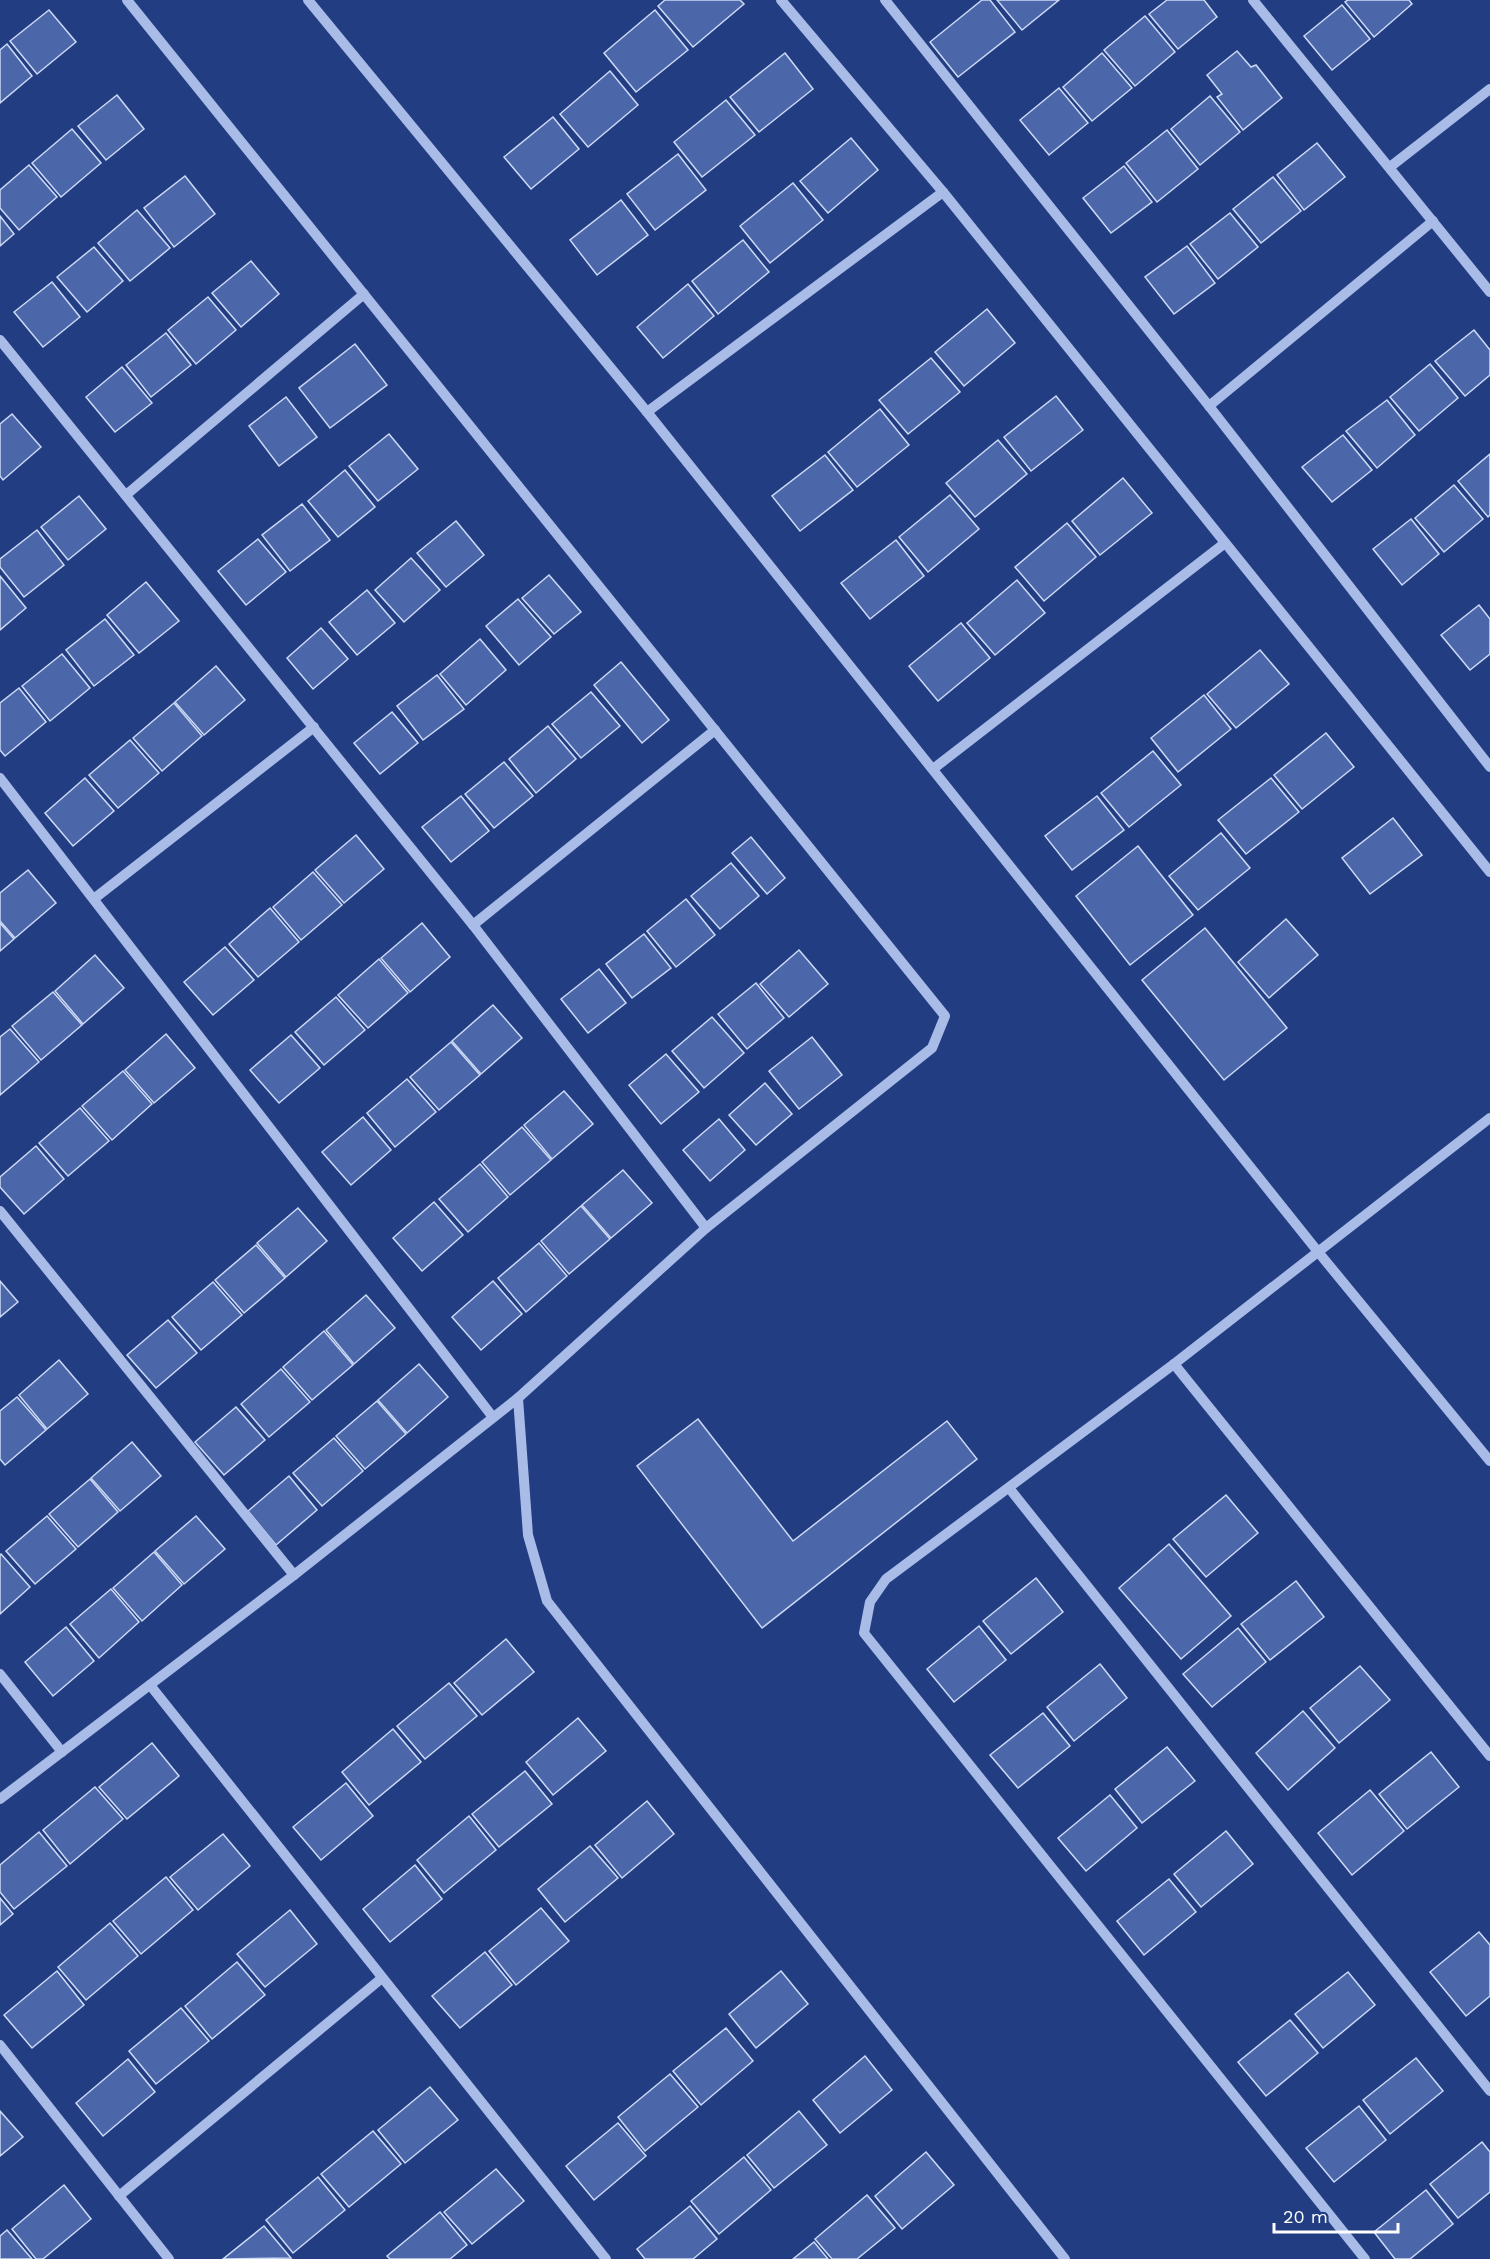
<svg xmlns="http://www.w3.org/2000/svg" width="1490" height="2259" font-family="'Work Sans',sans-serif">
  <rect width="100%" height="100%" fill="#223d81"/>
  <g fill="#4b67aa" stroke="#ccd9f6" stroke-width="1.5">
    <polygon points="665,0 740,0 744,4 693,47 658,6"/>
    <polygon points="982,0 990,0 1015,32 958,77 930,42"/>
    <polygon points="997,0 1059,0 1022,30"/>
    <polygon points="1167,0 1204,0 1217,17 1178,49 1149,14"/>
    <polygon points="1348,0 1409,0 1412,4 1374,37 1345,2"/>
    <polygon points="1342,5 1370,39 1332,70 1304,36"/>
    <polygon points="49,10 76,42 37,74 10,41"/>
    <polygon points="655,10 688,50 636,92 604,53"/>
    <polygon points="1145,16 1175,52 1135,86 1104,50"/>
    <polygon points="7,44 32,76 0,103 0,50"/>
    <polygon points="1237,51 1251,67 1256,65 1282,98 1243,130 1217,97 1222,94 1207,75"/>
    <polygon points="785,53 813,89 759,132 730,97"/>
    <polygon points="1102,53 1132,88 1092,121 1063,87"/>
    <polygon points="610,71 638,105 588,147 560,114"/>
    <polygon points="1059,88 1088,123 1049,155 1020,120"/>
    <polygon points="117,95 144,129 106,160 78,126"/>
    <polygon points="1210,96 1240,132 1200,165 1171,129"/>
    <polygon points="726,100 755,135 702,177 674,142"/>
    <polygon points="553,117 579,149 531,189 504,157"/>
    <polygon points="72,129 101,163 61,197 32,163"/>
    <polygon points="1167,130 1198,169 1157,202 1126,163"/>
    <polygon points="851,138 878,170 828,213 800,181"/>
    <polygon points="1317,143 1345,177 1304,210 1277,175"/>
    <polygon points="678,154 706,190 655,230 627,194"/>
    <polygon points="29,165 57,197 19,230 0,208 0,190"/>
    <polygon points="1124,166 1152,202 1111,233 1083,198"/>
    <polygon points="185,176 215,214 174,247 144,208"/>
    <polygon points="1273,177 1301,211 1261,243 1233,209"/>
    <polygon points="793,183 823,220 770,263 740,226"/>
    <polygon points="621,200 648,235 597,275 570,240"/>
    <polygon points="137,210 170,248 130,281 98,243"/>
    <polygon points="1230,213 1258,247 1218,279 1190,244"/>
    <polygon points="0,216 14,234 0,246"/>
    <polygon points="743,240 769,272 718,314 692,281"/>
    <polygon points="1187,246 1215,283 1174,314 1145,277"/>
    <polygon points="94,247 123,281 87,312 57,277"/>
    <polygon points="251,261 279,294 241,327 212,293"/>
    <polygon points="52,282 80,317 43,347 14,312"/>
    <polygon points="688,284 714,316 663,358 637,327"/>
    <polygon points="208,297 236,330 196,364 168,330"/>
    <polygon points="987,309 1015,343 964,386 935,352"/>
    <polygon points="1474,330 1490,350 1490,375 1465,396 1435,361"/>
    <polygon points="166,333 191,365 151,397 126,365"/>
    <polygon points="355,344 387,385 330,428 299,388"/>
    <polygon points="931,358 960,392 908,434 879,400"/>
    <polygon points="1430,364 1458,398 1419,431 1390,397"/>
    <polygon points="122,367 152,403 115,432 86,397"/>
    <polygon points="1056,396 1083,430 1031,471 1004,437"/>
    <polygon points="286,397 317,437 279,466 249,426"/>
    <polygon points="1387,400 1415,435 1377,468 1346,431"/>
    <polygon points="880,409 909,445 857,487 828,452"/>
    <polygon points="12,414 41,447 3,480 0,476 0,424"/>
    <polygon points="389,434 418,469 378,501 349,466"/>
    <polygon points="1343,435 1372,470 1332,502 1302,467"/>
    <polygon points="998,440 1027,474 975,517 946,483"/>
    <polygon points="1490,454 1490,515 1488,517 1458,481"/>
    <polygon points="825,455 853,490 800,531 772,496"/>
    <polygon points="345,470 375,507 338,537 308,501"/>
    <polygon points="1123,478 1152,513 1100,555 1072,521"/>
    <polygon points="1454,485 1483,519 1444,552 1415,518"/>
    <polygon points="950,495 979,529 928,572 899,537"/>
    <polygon points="79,496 106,529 68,560 41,527"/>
    <polygon points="302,504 330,540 290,571 262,535"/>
    <polygon points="1411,519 1439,554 1402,585 1373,549"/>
    <polygon points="456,521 484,555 446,587 417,553"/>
    <polygon points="1067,523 1096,557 1044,601 1015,567"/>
    <polygon points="37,530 64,565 24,597 0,567 0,559"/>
    <polygon points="258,539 286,572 246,605 218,571"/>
    <polygon points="896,540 924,576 870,619 841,583"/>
    <polygon points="411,558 440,590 404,622 375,590"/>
    <polygon points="549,575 581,612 554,634 522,598"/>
    <polygon points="0,576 26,608 0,630"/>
    <polygon points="1017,580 1045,613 995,655 967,623"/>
    <polygon points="146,582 179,621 139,653 107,615"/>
    <polygon points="367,590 395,623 357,655 329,622"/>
    <polygon points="518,599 551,637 519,665 486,626"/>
    <polygon points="1479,605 1490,619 1490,654 1470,670 1441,635"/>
    <polygon points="105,619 134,655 94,686 66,650"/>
    <polygon points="961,623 990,658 938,701 909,666"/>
    <polygon points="321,628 348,659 313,689 287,658"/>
    <polygon points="480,639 506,670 466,705 440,674"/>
    <polygon points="1260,650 1289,684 1236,728 1207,694"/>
    <polygon points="62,654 90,688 50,721 22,686"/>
    <polygon points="621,662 669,720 642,743 594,685"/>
    <polygon points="216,666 245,700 204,735 175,702"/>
    <polygon points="437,675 464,709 423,740 397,706"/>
    <polygon points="19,688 46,722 5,756 0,750 0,703"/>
    <polygon points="591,692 620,726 581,758 552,724"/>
    <polygon points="1204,695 1231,729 1178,772 1151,738"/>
    <polygon points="174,703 202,736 162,771 133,738"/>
    <polygon points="392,712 418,743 380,774 354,743"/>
    <polygon points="548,726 576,759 536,793 509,759"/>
    <polygon points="1326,733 1354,767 1302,809 1274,775"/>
    <polygon points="130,740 159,773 118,808 89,775"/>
    <polygon points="1153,751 1181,785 1129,827 1101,793"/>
    <polygon points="504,762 533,796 494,828 465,794"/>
    <polygon points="85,778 114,811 73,846 45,813"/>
    <polygon points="1271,778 1299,812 1246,854 1218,820"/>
    <polygon points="461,796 489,831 451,862 422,827"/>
    <polygon points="1097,796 1124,830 1072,870 1045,836"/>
    <polygon points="1393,818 1422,855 1370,894 1342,858"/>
    <polygon points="1221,833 1250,868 1198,910 1169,876"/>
    <polygon points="356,835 384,869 344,903 315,870"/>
    <polygon points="751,837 785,878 767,894 732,853"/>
    <polygon points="1138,846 1193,915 1130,965 1076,896"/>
    <polygon points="731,863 759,896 720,929 691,896"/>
    <polygon points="28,870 56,903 15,938 0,921 0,893"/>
    <polygon points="313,872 342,905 301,940 273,907"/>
    <polygon points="686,899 715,935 676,967 647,931"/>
    <polygon points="270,908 299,942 258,977 229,944"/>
    <polygon points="1286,919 1318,955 1269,998 1238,962"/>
    <polygon points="0,923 14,939 0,951"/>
    <polygon points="422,923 450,957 410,992 381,958"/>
    <polygon points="1205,928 1287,1028 1224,1080 1142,980"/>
    <polygon points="644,934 671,968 632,998 606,964"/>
    <polygon points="225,947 254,980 213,1015 184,982"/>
    <polygon points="799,950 828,984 789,1017 760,984"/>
    <polygon points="95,955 124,988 83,1024 55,991"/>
    <polygon points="379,959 408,993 368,1028 338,995"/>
    <polygon points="599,969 626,1003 588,1033 561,999"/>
    <polygon points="756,983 784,1018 747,1049 718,1014"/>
    <polygon points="53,992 82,1025 41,1060 12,1026"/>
    <polygon points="336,997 365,1030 324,1065 295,1032"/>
    <polygon points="493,1005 522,1038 481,1074 452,1041"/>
    <polygon points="712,1017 744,1053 704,1088 672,1051"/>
    <polygon points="10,1029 39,1062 0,1095 0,1037"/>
    <polygon points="166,1034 195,1068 154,1103 125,1070"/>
    <polygon points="291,1035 320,1068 279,1103 250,1070"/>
    <polygon points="812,1037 842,1075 799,1109 769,1071"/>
    <polygon points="451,1042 480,1075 439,1110 410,1077"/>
    <polygon points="666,1054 699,1092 661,1124 629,1085"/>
    <polygon points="123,1071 152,1104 112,1140 82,1106"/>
    <polygon points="407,1079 436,1112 395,1147 367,1113"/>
    <polygon points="765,1083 792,1114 756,1145 729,1115"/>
    <polygon points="564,1091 593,1124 552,1159 524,1125"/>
    <polygon points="80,1108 109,1141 68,1176 39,1143"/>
    <polygon points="363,1117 391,1150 351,1185 322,1152"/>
    <polygon points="719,1119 745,1150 710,1181 683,1150"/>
    <polygon points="522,1127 551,1160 510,1195 482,1162"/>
    <polygon points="36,1146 64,1179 24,1214 0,1187 0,1177"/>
    <polygon points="480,1164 508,1197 468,1232 439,1199"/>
    <polygon points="623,1170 652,1203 611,1238 582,1205"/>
    <polygon points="434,1202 463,1235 422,1271 393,1238"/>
    <polygon points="581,1206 610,1239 569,1274 541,1241"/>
    <polygon points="298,1208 327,1241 286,1277 257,1243"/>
    <polygon points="539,1243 567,1276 526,1312 498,1278"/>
    <polygon points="256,1245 285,1278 244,1313 215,1280"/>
    <polygon points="0,1281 18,1302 0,1317"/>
    <polygon points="493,1281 522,1314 481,1350 452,1317"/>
    <polygon points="213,1282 242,1315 201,1350 172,1317"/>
    <polygon points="366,1295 395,1328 354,1364 326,1330"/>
    <polygon points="168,1320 197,1353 156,1388 127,1355"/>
    <polygon points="324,1331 353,1365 312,1400 283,1367"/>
    <polygon points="59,1360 88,1394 47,1429 19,1395"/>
    <polygon points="419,1364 448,1397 407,1433 378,1400"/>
    <polygon points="281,1369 310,1402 269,1437 241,1404"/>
    <polygon points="17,1397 46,1430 5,1465 0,1459 0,1411"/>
    <polygon points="377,1401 406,1434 365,1469 336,1436"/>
    <polygon points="236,1407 265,1440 224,1475 195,1442"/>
    <polygon points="698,1419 793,1541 947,1421 977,1459 762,1628 637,1466"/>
    <polygon points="334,1438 363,1471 322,1506 293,1473"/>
    <polygon points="132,1442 161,1476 120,1511 91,1478"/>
    <polygon points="289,1476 317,1510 276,1545 248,1511"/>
    <polygon points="90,1479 118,1512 78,1547 49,1514"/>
    <polygon points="1226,1495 1258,1533 1206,1577 1173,1539"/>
    <polygon points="47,1516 76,1549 35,1584 6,1551"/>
    <polygon points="196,1516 225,1549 184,1584 155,1551"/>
    <polygon points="1169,1544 1231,1616 1181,1659 1119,1588"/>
    <polygon points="154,1552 182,1585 142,1621 113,1588"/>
    <polygon points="1,1554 30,1587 0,1614 0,1555"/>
    <polygon points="1036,1578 1063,1612 1011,1654 983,1621"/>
    <polygon points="1296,1581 1324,1617 1270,1660 1241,1624"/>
    <polygon points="111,1589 139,1622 99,1658 70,1624"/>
    <polygon points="979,1626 1006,1660 954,1702 927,1669"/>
    <polygon points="66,1627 94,1661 53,1696 25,1662"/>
    <polygon points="1238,1628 1266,1662 1212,1707 1183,1674"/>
    <polygon points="506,1639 534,1672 482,1715 454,1683"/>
    <polygon points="1100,1664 1127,1698 1074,1741 1047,1707"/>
    <polygon points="1360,1666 1390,1700 1339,1743 1310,1708"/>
    <polygon points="449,1683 477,1716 425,1759 397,1726"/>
    <polygon points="1303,1711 1335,1748 1288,1790 1256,1753"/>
    <polygon points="1043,1713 1070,1746 1018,1788 990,1755"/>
    <polygon points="578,1718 606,1751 553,1795 526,1762"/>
    <polygon points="393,1729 421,1762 369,1805 342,1772"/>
    <polygon points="152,1743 179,1776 127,1819 99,1787"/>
    <polygon points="1167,1747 1195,1781 1142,1823 1115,1789"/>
    <polygon points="1431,1752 1459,1787 1407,1829 1379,1794"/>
    <polygon points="525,1771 552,1804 499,1847 472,1814"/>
    <polygon points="346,1783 373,1816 321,1860 293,1827"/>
    <polygon points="95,1787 123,1819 70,1864 43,1830"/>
    <polygon points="1370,1790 1404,1831 1352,1875 1318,1833"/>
    <polygon points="1110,1795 1137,1828 1086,1871 1058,1838"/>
    <polygon points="647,1801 674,1834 622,1878 595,1845"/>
    <polygon points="469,1816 496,1850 444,1893 417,1860"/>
    <polygon points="1226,1831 1253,1864 1201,1907 1174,1874"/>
    <polygon points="39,1832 67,1866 14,1909 0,1892 0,1865"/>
    <polygon points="223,1834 250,1866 198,1910 170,1877"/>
    <polygon points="590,1846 618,1878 565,1922 538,1889"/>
    <polygon points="415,1865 442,1899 390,1942 363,1909"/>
    <polygon points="166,1877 193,1910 141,1954 113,1921"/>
    <polygon points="1169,1879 1196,1912 1144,1955 1117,1921"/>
    <polygon points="0,1898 13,1914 0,1925"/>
    <polygon points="541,1908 569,1941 516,1985 489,1951"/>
    <polygon points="290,1910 317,1944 265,1987 237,1954"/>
    <polygon points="110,1923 138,1956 86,2000 58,1967"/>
    <polygon points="1479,1932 1490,1945 1490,1996 1466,2016 1430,1972"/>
    <polygon points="485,1952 512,1985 460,2028 432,1996"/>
    <polygon points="237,1962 265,1995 212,2039 185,2006"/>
    <polygon points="57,1971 84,2005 32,2048 4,2015"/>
    <polygon points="781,1971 808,2004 756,2048 729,2014"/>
    <polygon points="1348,1972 1375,2005 1323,2048 1295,2014"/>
    <polygon points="181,2008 209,2041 156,2084 129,2051"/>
    <polygon points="1290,2020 1318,2053 1266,2096 1238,2062"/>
    <polygon points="726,2028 753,2061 701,2105 673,2071"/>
    <polygon points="865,2056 892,2090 840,2133 813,2100"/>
    <polygon points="1416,2058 1443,2091 1390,2134 1363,2100"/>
    <polygon points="128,2059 155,2092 103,2136 76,2103"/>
    <polygon points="670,2074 698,2107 645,2151 618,2117"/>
    <polygon points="430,2087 458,2120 405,2163 378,2130"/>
    <polygon points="1359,2106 1386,2140 1334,2182 1306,2148"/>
    <polygon points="0,2111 23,2137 0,2156"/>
    <polygon points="799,2111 827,2145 774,2188 747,2155"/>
    <polygon points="618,2123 646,2156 594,2200 566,2166"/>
    <polygon points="373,2131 401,2164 349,2207 321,2174"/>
    <polygon points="1482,2142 1490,2152 1490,2192 1458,2218 1430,2184"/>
    <polygon points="926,2152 954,2185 902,2229 875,2196"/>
    <polygon points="744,2157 771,2190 719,2234 691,2201"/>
    <polygon points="496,2169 524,2201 472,2244 444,2212"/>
    <polygon points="318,2177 345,2210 293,2253 266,2220"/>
    <polygon points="64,2185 91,2219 43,2259 36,2259 12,2229"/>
    <polygon points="1426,2190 1453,2224 1410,2259 1395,2259 1374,2232"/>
    <polygon points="867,2195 895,2228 857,2259 832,2259 815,2239"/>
    <polygon points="690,2206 717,2239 693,2259 645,2259 637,2249"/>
    <polygon points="440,2212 467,2245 450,2259 390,2259 387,2256"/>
    <polygon points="264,2226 291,2258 223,2259"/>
    <polygon points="7,2230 32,2259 0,2259 0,2236"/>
    <polygon points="814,2242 828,2259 793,2259"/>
  </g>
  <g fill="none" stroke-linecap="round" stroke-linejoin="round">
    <g stroke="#a9bbe7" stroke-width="10">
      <polyline points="308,0 647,412 1319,1253 1490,1461"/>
      <polyline points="781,0 943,192 1490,872"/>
      <polyline points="885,0 1209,406 1490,767"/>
      <polyline points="1253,0 1490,292"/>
      <polyline points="1390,167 1490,89"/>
      <polyline points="0,340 473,925 706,1228"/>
      <polyline points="1209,406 1433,221"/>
      <polyline points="647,412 943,192"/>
      <polyline points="126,495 364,294"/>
      <polyline points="933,769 1225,543"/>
      <polyline points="0,778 492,1416"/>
      <polyline points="95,898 314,727"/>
      <polyline points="473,925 715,730"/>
      <polyline points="0,1211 294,1575"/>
      <polyline points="1174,1364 1490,1756"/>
      <polyline points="518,1398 528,1535 547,1601 1065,2259"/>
      <polyline points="1009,1488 1490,2091"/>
      <polyline points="0,1674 62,1752"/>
      <polyline points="150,1685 606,2259"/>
      <polyline points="0,1799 294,1575 518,1398 706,1228 932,1048 945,1016 127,0"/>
      <polyline points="0,2045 169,2259"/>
      <polyline points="119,2196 382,1978"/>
      <polyline points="1365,2259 864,1633 870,1602 886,1579 1174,1364 1490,1118"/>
    </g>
  </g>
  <path d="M1274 2223v9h124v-9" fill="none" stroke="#ffffff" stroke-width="3"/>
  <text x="1283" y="2223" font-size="18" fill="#ffffff" stroke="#223d81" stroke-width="4.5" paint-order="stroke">20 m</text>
</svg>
